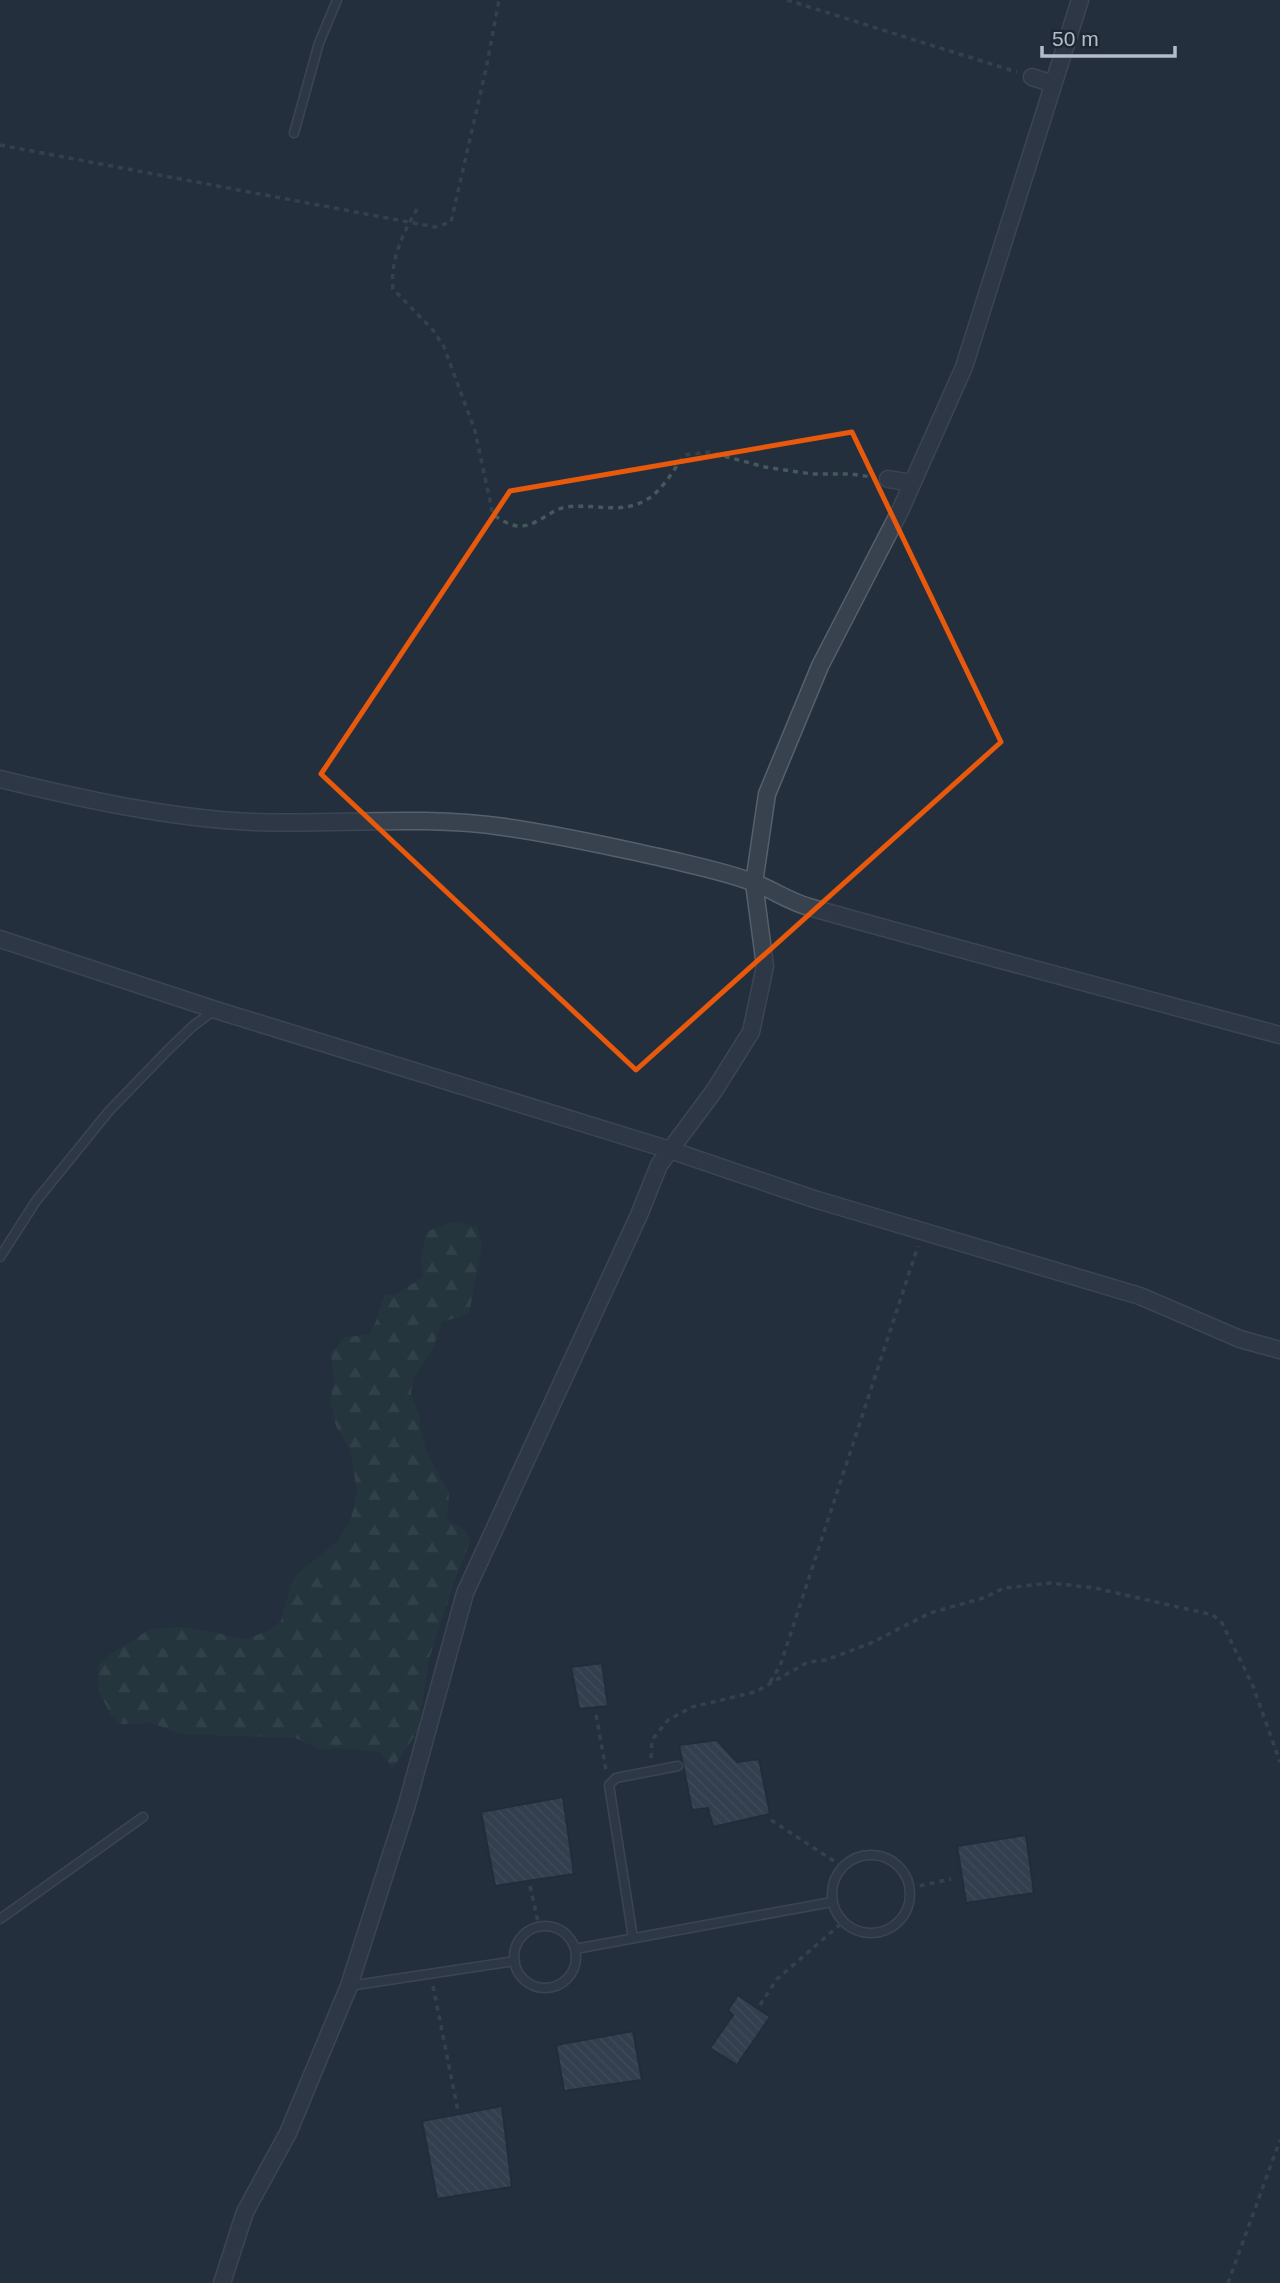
<svg xmlns="http://www.w3.org/2000/svg" width="1280" height="2283" font-family="Arial,sans-serif">
  <defs>
    <pattern id="forest-firs" width="22" height="20" patternUnits="userSpaceOnUse" patternTransform="scale(1.75)"><rect width="22" height="20" fill="#263c3f"/><path d="M5 1l3.5 6h-7zM16 11l3.5 6h-7z" fill="#435659"/></pattern>
    <pattern id="building-back-hatch" width="6" height="6" patternUnits="userSpaceOnUse" patternTransform="scale(1.75)"><rect width="6" height="6" fill="#455162"/><path d="M-1 5l2 2M0 0l6 6M5-1l2 2" fill="none" stroke="#5d6877"/></pattern>
  </defs>
  <rect width="100%" height="100%" fill="#242f3e"/>
  <polygon fill="url(#forest-firs)" points="454,1222 477,1227 482,1244 469,1314 442,1322 431,1353 413,1379 411,1393 420,1417 420,1429 427,1453 449,1493 447,1520 466,1531 470,1542 454,1582 429,1659 418,1731 392,1769 381,1752 340,1748 321,1750 295,1738 181,1734 152,1723 122,1724 112,1717 98,1690 99,1662 150,1629 185,1627 247,1639 269,1630 281,1621 291,1584 297,1574 337,1542 351,1519 357,1492 350,1450 336,1426 330,1401 334,1382 331,1353 345,1337 369,1335 376,1321 385,1294 395,1295 423,1277 421,1258 426,1233 434,1228"/>
  <g fill="url(#building-back-hatch)" stroke="#1f2835" stroke-width="2">
    <polygon points="602,1663 608,1706 579,1709 571,1667"/>
    <polygon points="717,1740 737,1762 759,1759 770,1814 713,1827 708,1808 692,1810 679,1745"/>
    <polygon points="563,1797 574,1874 495,1886 481,1812"/>
    <polygon points="1026,1835 1034,1893 966,1903 957,1846"/>
    <polygon points="738,1995 770,2017 737,2065 710,2048 733,2015 728,2010"/>
    <polygon points="633,2031 642,2080 564,2091 556,2045"/>
    <polygon points="502,2106 512,2187 437,2199 422,2121"/>
  </g>
  <g fill="none" stroke-linecap="round" stroke-linejoin="round">
    <defs>
      <g id="lane">
        <polyline points="294,133 319,43 337,0"/>
        <polyline points="0,1257 36,1201 109,1111 168,1050 193,1026 215,1010"/>
        <circle cx="871" cy="1894" r="39"/>
        <polyline points="0,1919 143,1817"/>
        <circle cx="545" cy="1957" r="31"/>
        <polyline points="633,1938 609,1785 616,1778 678,1766"/>
        <polyline points="575,1949 832,1902"/>
        <polyline points="349,1986 515,1961"/>
      </g>
      <g id="street">
        <polyline points="1032,77 1053,84"/>
        <polyline points="888,479 912,483"/>
        <path d="M 0,779 C 82,799 168,818 253,822 C 337,825 421,815 504,827 C 556,834 608,846 659,857 C 691,865 724,871 755,883 C 773,890 790,902 809,907 C 965,951 1123,993 1280,1035"/>
        <polyline points="0,939 216,1010 670,1150 814,1199 1140,1296 1240,1339 1280,1350"/>
        <polyline points="222,2283 245,2212 288,2133 349,1986 406,1808 465,1593 639,1215 659,1165 714,1091 751,1032 765,966 754,883 767,794 820,666 900,511 964,367 1080,0"/>
      </g>
    </defs>
    <use href="#lane" stroke="#565f6c" stroke-width="11"/>
    <use href="#street" stroke="#565f6c" stroke-width="19"/>
    <g stroke="#44595c" stroke-width="3.5" stroke-dasharray="5 5" stroke-linecap="butt">
      <polyline points="787,0 1017,72"/>
      <polyline points="0,145 435,227 451,222 486,69 499,0"/>
      <path d="M 417,209 C 403,233 390,260 393,289 L 433,330 L 444,347 L 475,431 L 493,515 C 502,520 511,527 522,526 C 538,525 550,510 566,507 C 593,503 621,515 646,500 C 662,491 674,470 684,455 L 709,452 L 765,467 L 812,474 L 851,474 L 872,477"/>
      <polyline points="770,1682 780,1666 918,1246"/>
      <polyline points="596,1715 606,1770"/>
      <polyline points="651,1758 652,1740 668,1720 692,1707 755,1692 808,1662 826,1660 871,1643 930,1613 983,1598 1004,1588 1051,1583 1095,1588 1213,1615 1222,1623 1253,1686 1280,1762"/>
      <polyline points="771,1820 843,1867"/>
      <polyline points="530,1886 539,1926"/>
      <polyline points="910,1888 951,1879"/>
      <polyline points="433,1986 458,2111"/>
      <polyline points="760,2005 777,1979 843,1922"/>
      <polyline points="1228,2283 1280,2140"/>
    </g>
    <use href="#lane" stroke="#38414e" stroke-width="8"/>
    <use href="#street" stroke="#38414e" stroke-width="16"/>
  </g>
  <path d="M0 0H1280V2283H0ZM 852,432 L 1001,742 L 636,1070 L 321,774 L 510,491 Z" fill="#242f3e" fill-opacity=".55" fill-rule="evenodd"/>
  <path fill="none" stroke="#e8590c" stroke-width="5" stroke-linejoin="round" d="M 852,432 L 1001,742 L 636,1070 L 321,774 L 510,491 Z"/>
  <path d="M1042 46v10h133v-10" fill="none" stroke="#b4bcc9" stroke-width="3.5"/>
  <text x="1052" y="46" font-size="21" fill="#b4bcc9" stroke="#1d2633" stroke-width="5" paint-order="stroke">50 m</text>
</svg>
